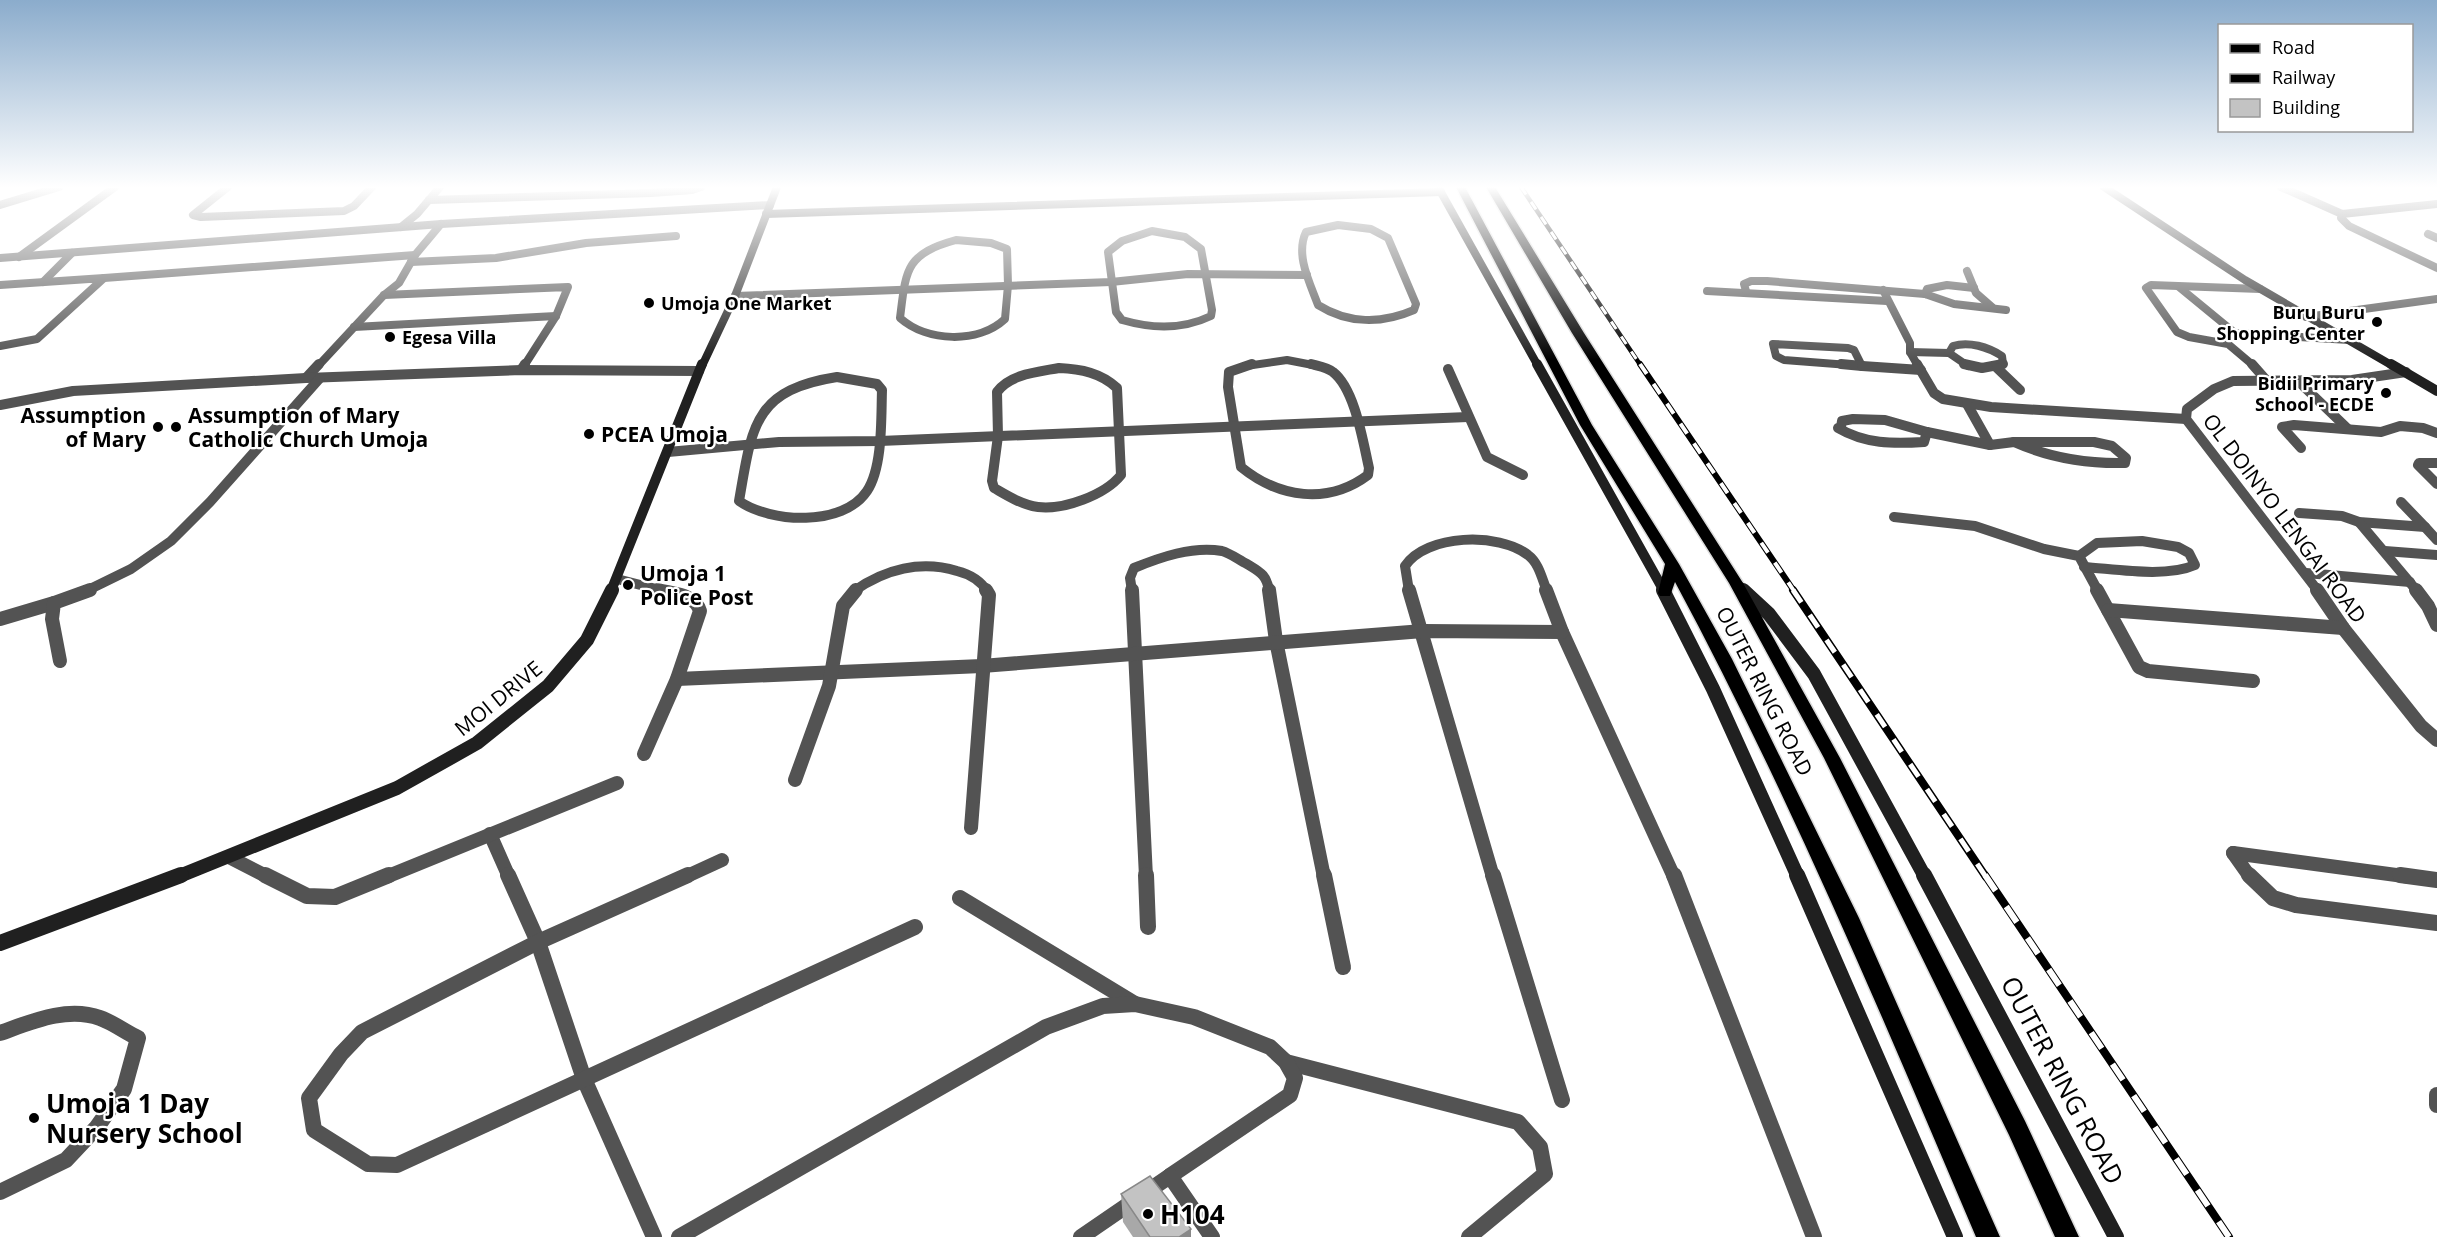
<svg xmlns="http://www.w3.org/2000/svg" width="2437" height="1237" font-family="'Open Sans',sans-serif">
  <rect width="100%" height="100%" fill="#fff"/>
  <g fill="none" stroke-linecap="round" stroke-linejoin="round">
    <defs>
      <g id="primary">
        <path d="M 1456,187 L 1465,187 L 1592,425 L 1679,564 L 1732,659 L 1859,918 L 2000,1237 L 1976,1237 C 1882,1016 1789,794 1675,582 L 1670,596 L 1660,596 L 1658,593 L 1665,564 L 1580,425 Z"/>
        <polygon points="1486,187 1495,187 1584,333 1743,583 1840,758 2025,1121 2079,1237 2055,1237 2009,1135 1824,758 1729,583 1572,333"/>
      </g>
    </defs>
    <use href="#primary" stroke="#dbdbdb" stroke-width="3"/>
    <g stroke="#535353" stroke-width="8">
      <polyline points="228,187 193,215 201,217 344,211 354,206 372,187"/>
      <polyline points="2281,187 2342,214 2437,204"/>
      <polyline points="429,200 651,193 692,190 701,187"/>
      <polyline points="0,205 59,187"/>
      <polyline points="2342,214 2341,218 2349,226 2437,268"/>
      <path d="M 1338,225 L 1371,229 L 1388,238 L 1416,304 L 1414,310 C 1382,324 1348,324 1318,305 C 1310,283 1295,255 1306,232 Z"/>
      <polyline points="401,227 417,214 440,187"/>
      <path d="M 1152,231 L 1185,237 L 1201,249 L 1212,310 L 1211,316 C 1182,330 1153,329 1122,320 L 1116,312 L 1108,252 L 1122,241 Z"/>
      <polyline points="2428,234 2437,238"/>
      <path d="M 956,240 L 991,243 L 1007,249 L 1008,285 L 1005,319 C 978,344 927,342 900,318 C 906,270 905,254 956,240 Z"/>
      <polyline points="19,257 115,187"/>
      <polyline points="0,258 441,224 770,205"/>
      <polyline points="411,262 496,258 586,243 676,236"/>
      <polyline points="1967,271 1976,293 1992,307"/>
      <polyline points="104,278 415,255"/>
      <polyline points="43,282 72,253"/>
      <polyline points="0,285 104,278 37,339 0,346"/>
      <polyline points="2179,287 2235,333 2349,340"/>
      <polyline points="1883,290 1910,343 1910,352 1918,366"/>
      <polyline points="1707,291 1887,301"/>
      <polyline points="1746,291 1744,284 1751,281 1767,281 1925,294 1954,304 2006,310"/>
      <polyline points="1925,294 1927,289 1947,285 1974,288"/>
      <polyline points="384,295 568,287 556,316 524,366"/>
      <polyline points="735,296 1111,282 1188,274 1307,275"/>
      <polyline points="2306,317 2437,299"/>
      <polyline points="354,327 556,316"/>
      <polyline points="1910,352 1949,353"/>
      <polyline points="318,366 384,295 399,283 415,255 441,224"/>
      <polyline points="1246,366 1287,360 1318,366"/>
      <polyline points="1862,366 1784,360 1776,356 1773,344 1848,348 1854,350 1862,366"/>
      <path d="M 1968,366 L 1949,353 L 1953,346 C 1969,341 1988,347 2002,356 L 2003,364 L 1999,366"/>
      <polyline points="2254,366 2228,344 2189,337 2177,332 2146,288 2151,285 2260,289"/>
    </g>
    <g stroke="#535353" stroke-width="10">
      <path d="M 1252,364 L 1229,372 L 1228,387 L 1241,467 C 1279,498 1328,505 1368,475 L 1369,468 C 1363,442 1355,389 1333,372 C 1327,367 1318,366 1311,364"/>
      <polyline points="1841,364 1862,366"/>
      <polyline points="1917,364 1934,393 1943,399 1991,407 2186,419"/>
      <polyline points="1964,364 1982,368 2003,364"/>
      <polyline points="2252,364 2267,381"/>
      <polyline points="1862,366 1921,370"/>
      <path d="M 1059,368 C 1081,369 1101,373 1117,388 L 1121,475 C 1105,495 1064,510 1038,507 C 1022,505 1008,496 994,488 L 992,481 L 998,436 L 997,392 C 1010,374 1038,372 1059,368 Z"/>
      <polyline points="1997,368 2020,390"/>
      <polyline points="1448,369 1487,457 1523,475"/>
      <polyline points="521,370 525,364"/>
      <path d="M 837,377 L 877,384 L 882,390 C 881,418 883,467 867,491 C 843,527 771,523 739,501 C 752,427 753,390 837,377 Z"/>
      <polyline points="306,378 319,364"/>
      <polyline points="2299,382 2347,428"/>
      <polyline points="1967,404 1990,445"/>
      <polyline points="0,405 73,391 306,378 521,370 699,371"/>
      <path d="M 1853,419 L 1885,420 L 1927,432 L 1924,442 C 1893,444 1865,444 1838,428 L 1841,427 L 1842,421 Z"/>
      <polyline points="1927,432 1990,445 2014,442"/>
      <path d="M 2014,442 L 2094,442 L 2112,446 L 2126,458 L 2125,463 C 2085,464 2050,458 2014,442 Z"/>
      <polyline points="2301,448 2282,427 2294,425 2381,432 2400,426 2423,428 2437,433"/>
      <polyline points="668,452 779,442 880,441 1468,417"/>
      <polyline points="2437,463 2419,463 2418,465 2437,484"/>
      <polyline points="2299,513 2342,516 2359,522 2425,527 2401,502"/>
      <polyline points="1894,517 1975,526 2044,549 2079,556 2098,591"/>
      <polyline points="2359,522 2417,591"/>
      <polyline points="2425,527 2437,540"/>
      <polyline points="2385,551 2437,555"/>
      <path d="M 2079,556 L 2097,543 L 2142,541 L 2178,547 L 2189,553 L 2195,565 C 2166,578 2115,569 2084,567"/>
      <polyline points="2306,573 2410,582"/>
      <polyline points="617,579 664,591"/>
      <polyline points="86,591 131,569 171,541 210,502 320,378"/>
      <path d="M 854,591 C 885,569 921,560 957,571 C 969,574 980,580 987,591"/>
      <path d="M 1132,591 L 1130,578 L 1134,568 C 1161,557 1192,546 1222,551 C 1230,553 1239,560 1247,564 C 1260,572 1267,575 1269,591"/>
      <path d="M 1409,591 L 1405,566 C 1426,534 1499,532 1528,555 C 1539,563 1542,579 1547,591"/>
      <polyline points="2318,591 2186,419 2187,409 2214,389 2233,381 2352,380 2406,372"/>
    </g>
    <g stroke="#535353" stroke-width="14">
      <polyline points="1132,590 1146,877"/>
      <polyline points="1269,590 1276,641 1324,877"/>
      <polyline points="1409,590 1493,877"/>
      <polyline points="1546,590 1562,632 1674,877"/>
      <polyline points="2097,590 2139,667 2148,671 2253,681"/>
      <polyline points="2317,590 2343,628 2421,726 2437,740"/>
      <polyline points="2416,590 2428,606 2437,625"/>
      <polyline points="2108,610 2343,628"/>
      <polyline points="0,619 54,603"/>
      <polyline points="60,661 52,619 54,603 90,590"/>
      <polyline points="677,679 982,666 1423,631 1562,632"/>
      <path d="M 644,754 L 677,679 L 700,611 C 695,594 673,594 658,590"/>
      <polyline points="795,780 829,686 843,606 856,590"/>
      <polyline points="971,828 989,595 986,590"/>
      <polyline points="490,834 509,877"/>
      <polyline points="2233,853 2250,877"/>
      <polyline points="2233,853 2411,877"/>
      <polyline points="229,857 268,877"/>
      <polyline points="386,877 617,783"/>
      <polyline points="685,877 722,860"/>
    </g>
    <g stroke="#535353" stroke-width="16">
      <polyline points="265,875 307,896 335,897 389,875"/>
      <polyline points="508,875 538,942 584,1079 654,1237"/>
      <polyline points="688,875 538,942 362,1032 341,1054 309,1098 314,1130 368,1164 397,1165 915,927"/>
      <polyline points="1146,875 1148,927"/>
      <polyline points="1324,875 1343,967"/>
      <polyline points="1493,875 1562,1100"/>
      <polyline points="1674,875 1814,1237"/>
      <polyline points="2249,875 2273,898 2296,905 2437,923"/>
      <polyline points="2400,875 2437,880"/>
      <polyline points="960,898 1135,1004"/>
      <path d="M 0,1033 C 31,1022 67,1006 100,1018 C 114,1023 125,1032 138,1038 L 124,1089 L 97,1127 L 66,1160 L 0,1192"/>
      <polyline points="1286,1062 1518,1122 1540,1147 1545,1174 1469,1237"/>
      <polyline points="2437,1095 2437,1105"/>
      <polyline points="679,1237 1046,1027 1103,1006 1135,1004 1194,1017 1270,1047 1286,1062 1295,1078 1290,1095 1170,1176"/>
      <polyline points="1081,1237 1170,1176 1212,1237"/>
    </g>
    <g stroke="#202020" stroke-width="8">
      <polyline points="1438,187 1538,366"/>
      <polyline points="2104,187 2245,280 2393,366"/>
      <polyline points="766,214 1441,192"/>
      <polyline points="702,366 735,296 777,187"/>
    </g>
    <g stroke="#202020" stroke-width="10">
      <polyline points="1537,364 1664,591"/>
      <polyline points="2391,364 2437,391"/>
      <polyline points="1739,586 1745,591"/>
      <polyline points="611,591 702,364"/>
    </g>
    <g stroke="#202020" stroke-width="14">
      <polyline points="1663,590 1713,689 1798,877"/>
      <polyline points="1743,590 1769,614 1814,674 1925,877"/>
      <polyline points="177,877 397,788 477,743 548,686 587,640 612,590"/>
    </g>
    <g stroke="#202020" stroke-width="16">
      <polyline points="1797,875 1955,1237"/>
      <polyline points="1924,875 2116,1237"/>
      <polyline points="0,943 181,875"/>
    </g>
    <use href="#primary" fill="#000" fill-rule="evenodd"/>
    <defs>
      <polyline id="rail-far3" points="1521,187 1641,366"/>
      <polyline id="rail-far2" points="1640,364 1794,591"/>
      <polyline id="rail-far1" points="1793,590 1986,877"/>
      <polyline id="rail" points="1985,875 2229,1237"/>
    </defs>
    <use href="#rail-far3" stroke="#000" stroke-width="4.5"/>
    <use href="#rail-far2" stroke="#000" stroke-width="6"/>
    <use href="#rail-far1" stroke="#000" stroke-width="8"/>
    <use href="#rail" stroke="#000" stroke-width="8"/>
    <use href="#rail-far3" stroke="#fff" stroke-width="3" stroke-dasharray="9" stroke-linecap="butt"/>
    <use href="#rail-far2" stroke="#fff" stroke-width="4" stroke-dasharray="12" stroke-linecap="butt"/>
    <use href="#rail-far1" stroke="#fff" stroke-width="5" stroke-dasharray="15" stroke-linecap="butt"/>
    <use href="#rail" stroke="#fff" stroke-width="6" stroke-dasharray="19" stroke-linecap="butt"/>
  </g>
  <polygon fill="#a8a8a8" points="1121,1194 1191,1229 1191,1237 1133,1237 1123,1222"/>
  <polygon fill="#888" points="1191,1229 1191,1237 1179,1237"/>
  <polygon fill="#c3c3c3" stroke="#888" stroke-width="1.5" points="1150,1176 1191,1229 1179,1237 1150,1237 1121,1194"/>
  <linearGradient id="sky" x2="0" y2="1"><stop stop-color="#8baccc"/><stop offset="0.52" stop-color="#fff"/><stop offset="1" stop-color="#fff" stop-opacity="0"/></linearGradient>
  <rect width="2437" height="360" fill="url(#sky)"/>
  <g fill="#000" stroke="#fff" stroke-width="2">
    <circle cx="649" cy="303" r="6"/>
    <circle cx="2377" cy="322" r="6"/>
    <circle cx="390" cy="337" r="6"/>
    <circle cx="2386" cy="393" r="6"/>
    <circle cx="158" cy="427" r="6"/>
    <circle cx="176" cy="427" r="6"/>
    <circle cx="589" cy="434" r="6"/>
    <circle cx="628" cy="585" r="6"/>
    <circle cx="34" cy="1118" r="6"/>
    <circle cx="1148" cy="1214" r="6"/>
  </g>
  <g text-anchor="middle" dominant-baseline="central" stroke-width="4.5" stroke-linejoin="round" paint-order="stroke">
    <g font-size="18" font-weight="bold" fill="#000" stroke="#fff" text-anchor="start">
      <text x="661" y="303">Umoja One Market</text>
      <text x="2365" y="312" text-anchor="end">Buru Buru<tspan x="2365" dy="21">Shopping Center</tspan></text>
      <text x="402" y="337">Egesa Villa</text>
      <text x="2374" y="383" text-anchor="end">Bidii Primary<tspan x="2374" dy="21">School - ECDE</tspan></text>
    </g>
    <g font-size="21" font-weight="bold" fill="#000" stroke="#fff" text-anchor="start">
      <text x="146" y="415" text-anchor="end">Assumption<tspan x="146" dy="24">of Mary</tspan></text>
      <text x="188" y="415">Assumption of Mary<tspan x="188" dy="24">Catholic Church Umoja</tspan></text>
      <text x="601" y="434">PCEA Umoja</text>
      <text x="640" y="573">Umoja 1<tspan x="640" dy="24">Police Post</tspan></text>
    </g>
    <g font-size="21" fill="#000" stroke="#fff">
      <text transform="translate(2285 518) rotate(53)">OL DOINYO LENGAI ROAD</text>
      <text transform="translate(1765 691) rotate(63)">OUTER RING ROAD</text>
      <text transform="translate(498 698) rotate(-39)">MOI DRIVE</text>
    </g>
    <g font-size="26" fill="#000" stroke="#fff">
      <text transform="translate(2063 1080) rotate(62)">OUTER RING ROAD</text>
    </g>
    <g font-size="26" font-weight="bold" fill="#000" stroke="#fff" text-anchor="start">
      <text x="46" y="1103">Umoja 1 Day<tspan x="46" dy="30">Nursery School</tspan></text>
      <text x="1160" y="1214">H104</text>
    </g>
  </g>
  <rect x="2218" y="24" width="195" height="108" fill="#ffffff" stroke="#999999" stroke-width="1.5"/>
  <rect x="2230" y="44" width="30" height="9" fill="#000000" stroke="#999999" stroke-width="1.5"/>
  <text x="2272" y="54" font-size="18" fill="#000000">Road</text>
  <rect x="2230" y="74" width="30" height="9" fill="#000000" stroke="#999999" stroke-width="1.5"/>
  <text x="2272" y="84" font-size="18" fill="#000000">Railway</text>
  <rect x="2230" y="99" width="30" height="18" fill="#c3c3c3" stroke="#999999" stroke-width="1.5"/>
  <text x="2272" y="114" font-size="18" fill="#000000">Building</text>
</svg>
